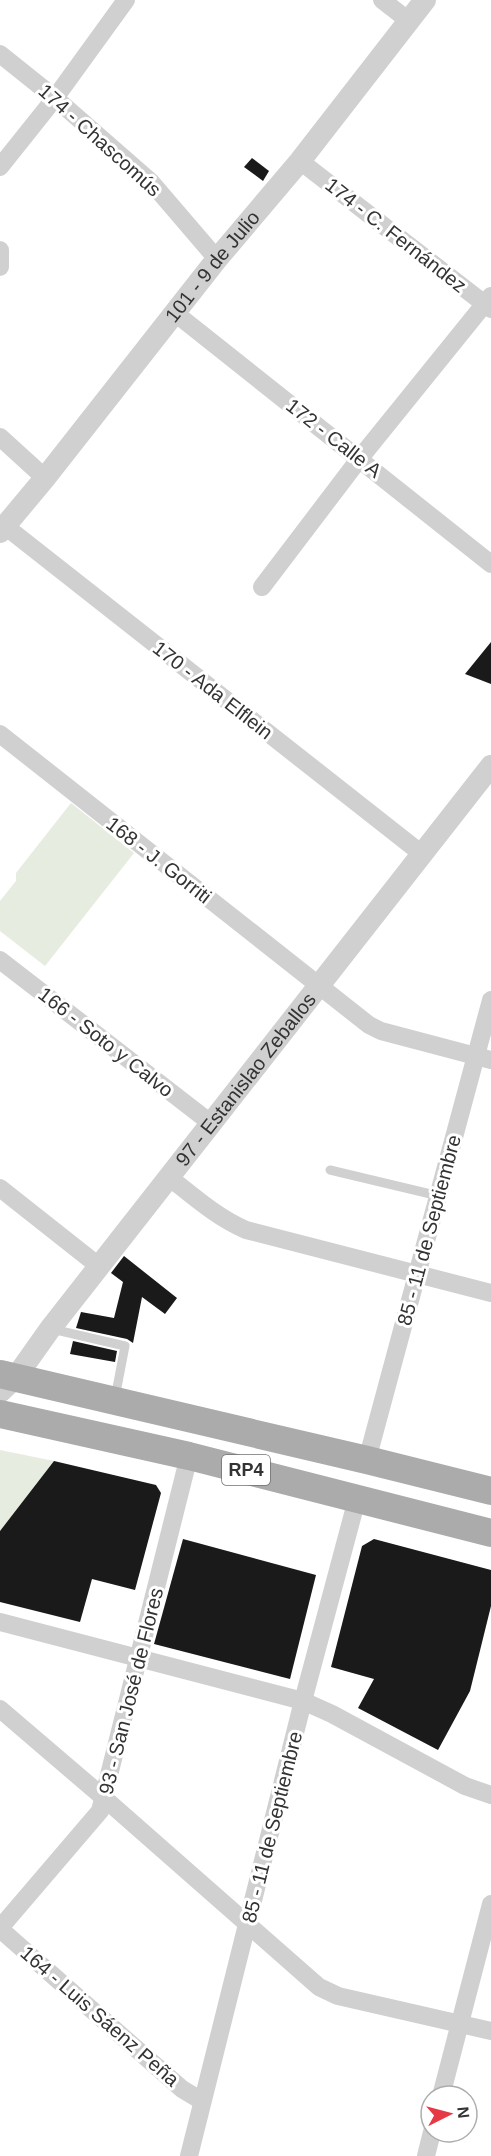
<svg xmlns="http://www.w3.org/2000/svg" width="491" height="2156" font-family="Helvetica,sans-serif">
  <rect width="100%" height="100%" fill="#fff"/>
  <g fill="#e6ecdf">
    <polygon points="71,803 134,853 45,966 0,931 0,901 16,881 16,873"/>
    <polygon points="0,1450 54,1461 0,1531"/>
  </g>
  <g fill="#1a1a1a">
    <polygon points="252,158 269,171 263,181 244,167"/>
    <polygon points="491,642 491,684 465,674"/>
    <polygon points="124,1256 177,1298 165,1314 142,1297 133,1343 127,1339 76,1328 81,1312 114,1318 123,1282 111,1273"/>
    <polygon points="73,1341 117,1351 115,1362 70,1354"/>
    <polygon points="54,1461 156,1485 161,1493 135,1590 92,1579 80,1622 0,1602 0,1531"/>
    <polygon points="183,1539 316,1575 290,1679 154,1644"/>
    <polygon points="374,1539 491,1570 491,1606 470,1691 438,1750 358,1708 374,1679 331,1667 362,1546"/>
  </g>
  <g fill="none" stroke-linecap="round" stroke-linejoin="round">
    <g stroke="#d0d0d0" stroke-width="9">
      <polyline points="330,1170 439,1196"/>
      <polyline points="52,1329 125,1346 115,1398"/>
    </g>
    <g stroke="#d0d0d0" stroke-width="18">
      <polyline points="382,0 409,21"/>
      <polyline points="0,54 55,98 151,182 217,259"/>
      <polyline points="300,161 491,309"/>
      <polyline points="0,167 55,98 126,0"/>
      <polyline points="0,250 0,267"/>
      <polyline points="175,313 491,564"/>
      <polyline points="0,437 45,478"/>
      <polyline points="5,526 422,854"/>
      <polyline points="262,587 360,458 491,296"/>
      <polyline points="0,734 369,1025 381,1031 491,1060"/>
      <polyline points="0,960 212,1124"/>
      <path d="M 170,1178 C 194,1197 218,1218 246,1230 L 491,1293"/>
      <polyline points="0,1188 100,1267"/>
      <polyline points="367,1460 491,1000"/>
      <polyline points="0,1622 303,1701 332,1714 465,1786 491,1795"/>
      <polyline points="0,1709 104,1798 319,1987 338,1996 491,2031"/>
      <polyline points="0,1928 100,1811 189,1456"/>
      <polyline points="0,1929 182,2089 202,2101"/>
      <polyline points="441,2096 491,1904"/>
      <polyline points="189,2156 303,1701 357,1499"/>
      <polyline points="426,2156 432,2132"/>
    </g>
    <g stroke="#d0d0d0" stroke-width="22">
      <path id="s1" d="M 0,532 L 45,478 L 217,259 L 300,161 L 425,0"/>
      <path id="s2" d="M 0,1392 L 16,1377 L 50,1329 L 491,766"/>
    </g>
    <g stroke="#ababab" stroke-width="28">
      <polyline points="0,1374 367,1460 491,1491"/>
      <polyline points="0,1414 189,1456 491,1533"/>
    </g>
  </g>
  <g text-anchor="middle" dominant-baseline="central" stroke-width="6" stroke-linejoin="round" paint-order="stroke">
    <rect fill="#fff" stroke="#707070" stroke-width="1.5" x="222" y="1455" width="48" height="30" rx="4.5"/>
    <g font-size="18" font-weight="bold" fill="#333">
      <text x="246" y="1470">RP4</text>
    </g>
    <g font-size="20" fill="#333" stroke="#fff">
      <text transform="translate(100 140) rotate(42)">174 - Chascomús</text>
      <text transform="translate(396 235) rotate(38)">174 - C. Fernández</text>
      <text stroke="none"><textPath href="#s1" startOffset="340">101 - 9 de Julio</textPath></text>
      <text transform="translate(334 438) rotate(38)">172 - Calle A</text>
      <text transform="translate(213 690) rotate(38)">170 - Ada Elflein</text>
      <text transform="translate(159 860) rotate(38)">168 - J. Gorriti</text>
      <text transform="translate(106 1042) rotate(38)">166 - Soto y Calvo</text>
      <text stroke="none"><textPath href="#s2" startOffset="398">97 - Estanislao Zeballos</textPath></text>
      <text transform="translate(429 1230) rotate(-75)">85 - 11 de Septiembre</text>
      <text transform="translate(131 1691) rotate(-76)">93 - San José de Flores</text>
      <text transform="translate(272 1827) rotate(-76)">85 - 11 de Septiembre</text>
      <text transform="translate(100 2016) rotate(41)">164 - Luis Sáenz Peña</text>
    </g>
  </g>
  <g transform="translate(449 2114) rotate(84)"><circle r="28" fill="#ffffff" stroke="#adadad" stroke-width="1.5"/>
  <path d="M0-4.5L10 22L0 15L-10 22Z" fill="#e63946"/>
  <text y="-9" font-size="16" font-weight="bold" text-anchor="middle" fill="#333333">N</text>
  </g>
</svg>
